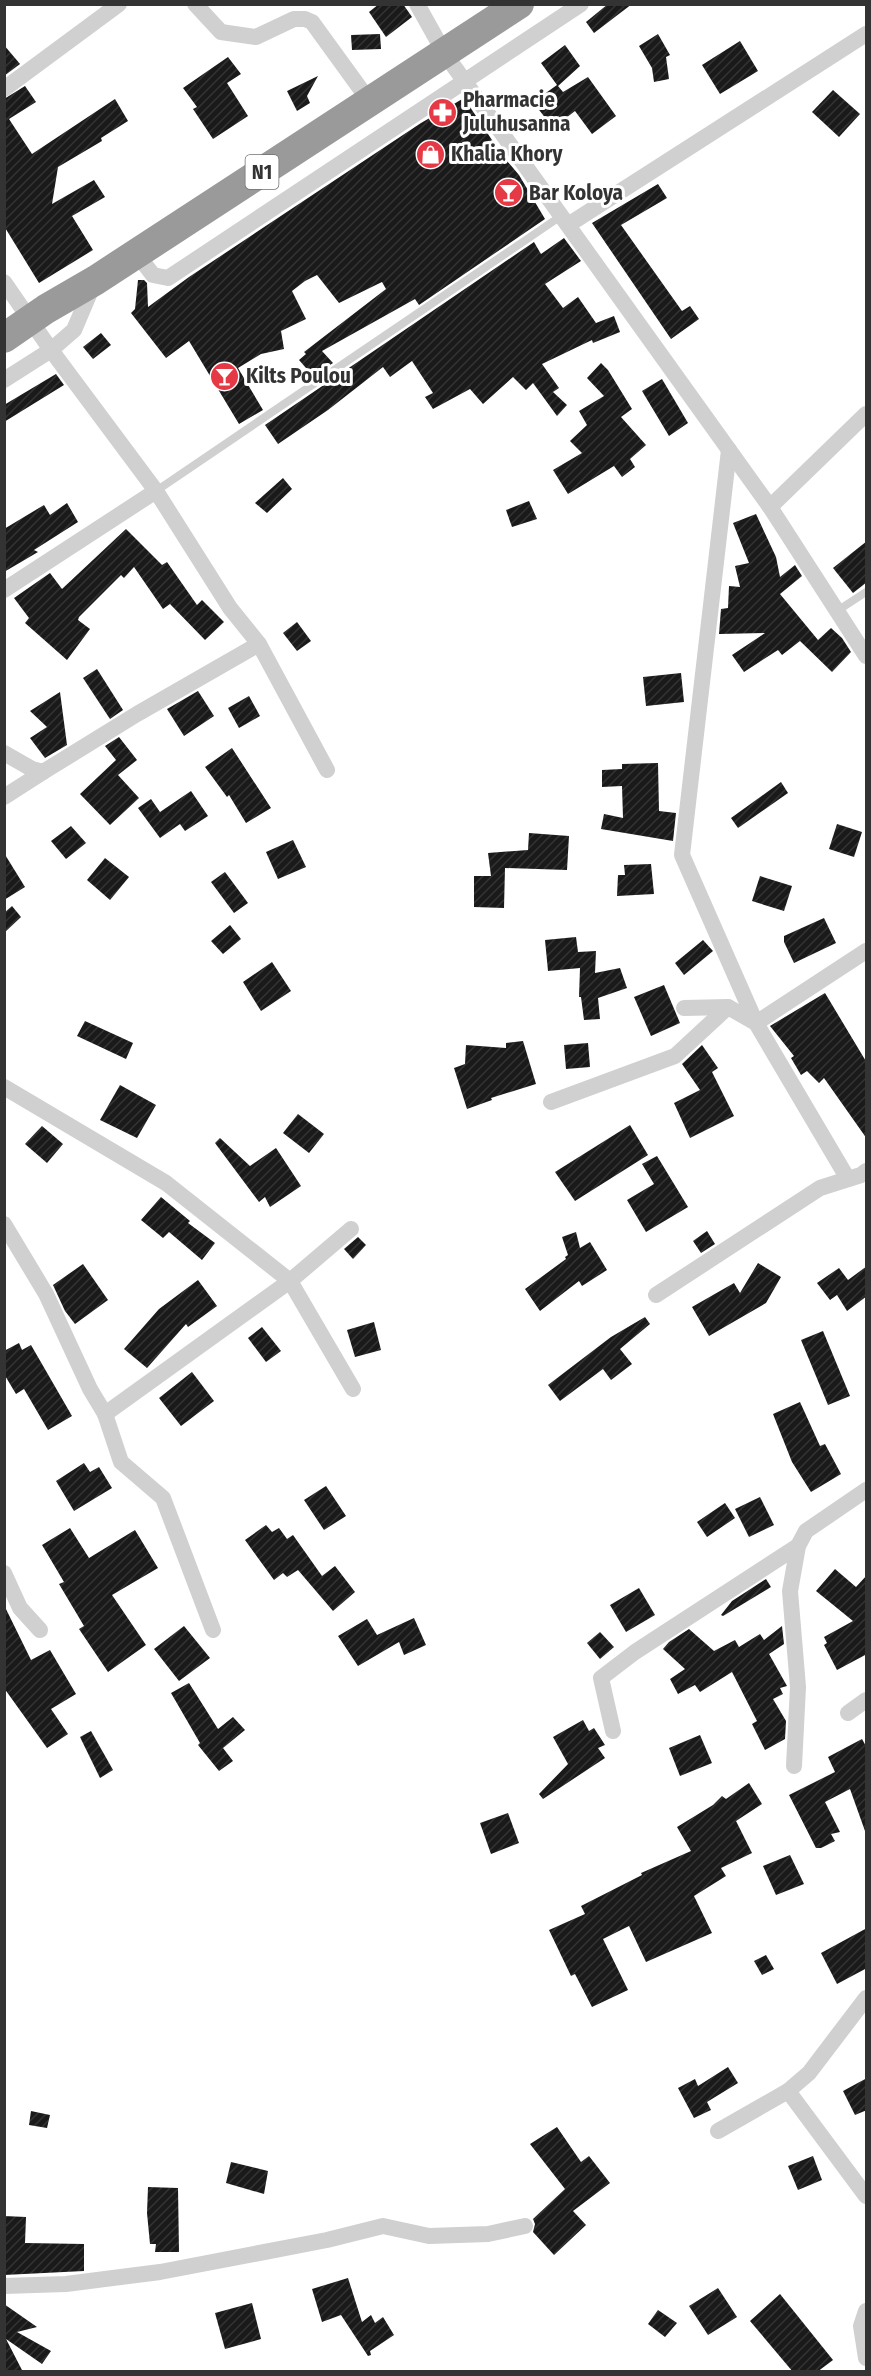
<svg xmlns="http://www.w3.org/2000/svg" width="871" height="2376" font-family="'Fira Sans Condensed',sans-serif">
  <defs>
    <pattern id="building-hatch" width="6" height="6" patternUnits="userSpaceOnUse" patternTransform="scale(1.5)"><rect width="6" height="6" fill="#1a1a1a"/><path d="M-1 1l2-2M0 6l6-6M5 7l2-2" fill="none" stroke="#333"/></pattern>
  </defs>
  <rect width="100%" height="100%" fill="#fff"/>
  <g fill="url(#building-hatch)">
    <polygon points="379,4 403,4 412,17 386,37 369,12"/>
    <polygon points="608,4 632,4 594,33 586,22"/>
    <polygon points="380,34 381,49 352,50 351,35"/>
    <polygon points="658,34 670,55 666,57 669,79 654,82 652,68 639,46"/>
    <polygon points="740,41 758,71 720,94 702,65"/>
    <polygon points="4,45 20,64 4,76"/>
    <polygon points="565,45 580,66 558,86 563,92 588,77 616,116 592,134 575,111 553,128 533,102 557,85 541,63"/>
    <polygon points="228,57 241,74 227,83 248,116 213,139 193,109 197,107 183,88"/>
    <polygon points="318,76 307,96 310,103 297,111 287,91"/>
    <polygon points="25,86 36,102 9,119 32,154 115,99 128,121 101,138 102,141 58,167 52,204 94,180 105,197 72,216 93,250 39,283 4,226 4,99"/>
    <polygon points="833,90 860,114 839,137 812,112"/>
    <polygon points="464,98 502,155 519,175 545,219 419,305 415,299 322,351 333,363 313,376 299,360 306,354 304,352 386,289 382,282 339,303 317,275 305,281 292,291 306,319 281,331 284,349 261,354 238,368 263,410 239,424 189,341 166,358 131,313 135,309 138,280 144,280 147,283 148,307 189,277 421,123"/>
    <polygon points="658,184 667,198 621,225 682,311 690,306 699,319 671,339 592,223"/>
    <polygon points="564,238 581,261 545,284 563,308 578,297 596,323 614,316 620,332 593,343 592,340 542,364 559,388 553,392 567,405 557,416 533,383 526,390 513,377 483,404 470,389 433,409 425,397 433,393 412,361 390,377 383,367 328,410 278,444 265,425 534,242 541,254"/>
    <polygon points="101,333 111,345 93,359 83,347"/>
    <polygon points="601,363 608,370 632,409 621,417 646,445 630,459 635,467 622,477 614,466 568,494 553,470 582,453 570,441 587,425 579,411 604,396 587,378"/>
    <polygon points="56,374 64,385 4,422 4,405"/>
    <polygon points="662,379 688,423 669,436 642,391"/>
    <polygon points="283,478 292,489 267,513 255,503"/>
    <polygon points="529,501 537,519 512,527 506,510"/>
    <polygon points="67,503 78,522 34,550 38,552 4,572 4,529 44,505 50,515"/>
    <polygon points="756,514 776,557 780,577 795,565 802,576 780,594 818,640 831,628 842,638 851,652 832,672 800,641 782,655 778,650 744,672 732,655 765,633 719,634 721,609 728,608 729,586 740,587 735,566 749,563 733,523"/>
    <polygon points="126,529 162,565 167,562 197,605 202,600 224,622 205,640 170,604 163,609 134,567 124,578 121,575 79,617 78,620 90,629 67,660 25,623 29,618 14,598 50,573 62,589"/>
    <polygon points="867,541 867,582 853,593 833,568"/>
    <polygon points="297,622 311,641 297,651 283,633"/>
    <polygon points="97,669 123,710 110,719 83,678"/>
    <polygon points="681,673 684,702 646,706 643,677"/>
    <polygon points="198,691 214,716 184,736 167,709"/>
    <polygon points="60,692 67,745 45,758 30,738 47,727 30,711"/>
    <polygon points="249,696 260,716 239,728 228,708"/>
    <polygon points="119,737 137,760 118,775 139,798 110,825 80,794 116,760 105,746"/>
    <polygon points="232,748 271,808 246,823 229,795 227,797 205,767"/>
    <polygon points="658,763 659,811 676,813 673,841 601,829 604,814 623,818 622,786 602,787 602,770 622,769 622,764"/>
    <polygon points="781,782 788,793 738,828 731,818"/>
    <polygon points="191,791 208,816 185,831 180,824 160,838 138,808 151,799 160,812"/>
    <polygon points="837,824 862,832 854,857 829,849"/>
    <polygon points="71,826 86,843 66,859 51,841"/>
    <polygon points="529,833 569,836 567,870 505,868 504,908 474,907 474,876 491,876 488,853 528,850"/>
    <polygon points="293,840 306,867 278,879 266,852"/>
    <polygon points="4,853 25,887 4,900"/>
    <polygon points="105,858 129,877 110,900 87,880"/>
    <polygon points="651,864 654,894 617,896 618,875 625,875 624,865"/>
    <polygon points="225,872 248,903 234,913 211,882"/>
    <polygon points="760,876 792,886 784,911 752,901"/>
    <polygon points="12,906 21,917 4,933 4,913"/>
    <polygon points="824,918 836,943 794,963 784,942 784,936"/>
    <polygon points="230,925 241,939 223,954 211,941"/>
    <polygon points="576,937 578,952 596,951 595,973 620,968 627,988 598,998 600,1019 584,1020 581,997 579,997 580,968 548,971 545,940"/>
    <polygon points="703,940 713,951 684,975 675,963"/>
    <polygon points="272,962 291,991 261,1011 243,982"/>
    <polygon points="664,985 680,1023 651,1036 634,997"/>
    <polygon points="825,993 867,1063 867,1139 824,1078 819,1083 807,1071 801,1075 791,1058 794,1056 770,1026"/>
    <polygon points="85,1021 133,1043 126,1059 77,1036"/>
    <polygon points="523,1041 536,1084 491,1098 492,1100 467,1109 454,1068 465,1064 466,1045 506,1048 506,1043"/>
    <polygon points="588,1043 590,1067 566,1069 564,1045"/>
    <polygon points="702,1045 718,1068 712,1072 734,1116 690,1138 674,1103 700,1090 682,1064"/>
    <polygon points="120,1085 156,1105 137,1138 100,1120"/>
    <polygon points="298,1114 324,1134 309,1153 283,1133"/>
    <polygon points="630,1125 648,1155 575,1201 555,1172"/>
    <polygon points="42,1126 63,1144 47,1163 25,1144"/>
    <polygon points="220,1138 250,1166 276,1148 301,1186 270,1207 265,1197 259,1202 215,1143"/>
    <polygon points="657,1156 688,1207 646,1232 627,1200 654,1184 642,1164"/>
    <polygon points="161,1197 190,1221 188,1223 215,1243 202,1260 169,1232 163,1238 141,1220"/>
    <polygon points="707,1231 715,1244 701,1253 693,1241"/>
    <polygon points="576,1232 580,1248 590,1242 607,1270 582,1286 579,1281 540,1311 525,1289 566,1259 565,1257 568,1255 562,1237"/>
    <polygon points="358,1237 366,1245 353,1259 344,1249"/>
    <polygon points="758,1263 781,1277 766,1303 709,1336 692,1307 734,1283 740,1293"/>
    <polygon points="83,1264 108,1300 75,1324 65,1311 53,1285"/>
    <polygon points="867,1266 867,1296 847,1311 837,1295 830,1300 817,1283 839,1268 848,1280"/>
    <polygon points="198,1280 217,1306 188,1327 186,1324 147,1368 124,1349 159,1309"/>
    <polygon points="645,1317 650,1324 620,1349 632,1364 611,1380 603,1369 560,1401 548,1385 611,1337"/>
    <polygon points="374,1322 381,1350 355,1357 347,1330"/>
    <polygon points="262,1327 281,1351 266,1362 248,1338"/>
    <polygon points="823,1331 850,1396 828,1405 801,1340"/>
    <polygon points="19,1343 22,1350 31,1345 72,1416 48,1430 24,1389 16,1394 4,1374 4,1351"/>
    <polygon points="192,1372 214,1401 181,1426 159,1398"/>
    <polygon points="800,1402 820,1446 825,1444 841,1474 811,1492 792,1462 773,1414"/>
    <polygon points="84,1463 90,1472 99,1467 112,1488 74,1511 56,1481"/>
    <polygon points="326,1486 346,1516 324,1530 304,1500"/>
    <polygon points="760,1497 774,1525 749,1537 735,1509"/>
    <polygon points="725,1503 735,1518 707,1537 697,1522"/>
    <polygon points="266,1525 272,1532 279,1528 287,1539 293,1535 322,1576 335,1566 355,1592 333,1611 298,1570 287,1577 283,1573 274,1580 245,1540"/>
    <polygon points="70,1528 89,1558 135,1530 158,1568 112,1595 146,1645 108,1672 79,1629 84,1626 59,1584 64,1582 42,1545"/>
    <polygon points="835,1569 856,1587 867,1575 867,1654 837,1670 824,1645 827,1643 824,1637 853,1621 816,1591"/>
    <polygon points="766,1579 771,1587 723,1616 721,1615 732,1601"/>
    <polygon points="639,1588 655,1615 626,1632 610,1605"/>
    <polygon points="4,1605 31,1660 50,1650 76,1694 51,1709 68,1734 47,1748 4,1688"/>
    <polygon points="414,1618 426,1645 404,1655 399,1642 358,1666 338,1636 367,1619 377,1635"/>
    <polygon points="184,1626 210,1658 179,1681 154,1649"/>
    <polygon points="782,1626 784,1644 769,1654 787,1686 780,1688 783,1694 773,1699 786,1721 785,1739 765,1750 752,1724 757,1721 732,1672 700,1692 695,1685 678,1694 670,1679 685,1669 663,1649 669,1642 689,1629 714,1651 735,1640 739,1647 760,1634 764,1640"/>
    <polygon points="600,1632 614,1647 600,1659 587,1643"/>
    <polygon points="189,1683 218,1729 233,1717 245,1730 223,1748 233,1761 219,1771 198,1745 200,1743 171,1693"/>
    <polygon points="583,1720 589,1731 594,1728 605,1745 598,1748 605,1758 543,1799 539,1794 568,1764 553,1737"/>
    <polygon points="91,1731 113,1770 100,1778 80,1737"/>
    <polygon points="700,1735 712,1763 680,1776 669,1748"/>
    <polygon points="862,1739 867,1748 867,1831 865,1831 850,1789 825,1802 840,1832 831,1834 835,1841 821,1848 816,1848 789,1795 835,1772 828,1757"/>
    <polygon points="749,1783 762,1804 736,1821 752,1853 721,1868 726,1876 694,1896 712,1933 646,1962 629,1926 603,1939 628,1990 592,2007 575,1974 571,1976 549,1930 585,1914 581,1906 642,1875 641,1873 691,1851 677,1827 713,1805 722,1796 726,1799"/>
    <polygon points="508,1813 519,1843 491,1854 480,1823"/>
    <polygon points="790,1855 804,1884 776,1895 763,1866"/>
    <polygon points="867,1928 867,1968 837,1984 821,1953"/>
    <polygon points="766,1955 774,1969 762,1975 754,1961"/>
    <polygon points="728,2067 738,2083 707,2102 711,2110 694,2118 678,2088 695,2079 698,2086"/>
    <polygon points="867,2078 867,2110 855,2115 843,2091"/>
    <polygon points="31,2111 50,2115 47,2128 29,2125"/>
    <polygon points="557,2127 581,2162 589,2156 610,2183 573,2211 586,2225 554,2255 533,2232 535,2224 533,2219 565,2189 530,2144"/>
    <polygon points="813,2156 822,2180 798,2190 788,2166"/>
    <polygon points="231,2162 268,2171 264,2194 226,2183"/>
    <polygon points="148,2187 178,2188 179,2252 155,2252 156,2244 150,2244 147,2213"/>
    <polygon points="4,2216 26,2217 25,2243 84,2244 84,2271 4,2275"/>
    <polygon points="348,2278 362,2322 371,2315 375,2323 383,2317 394,2335 370,2351 371,2355 368,2356 341,2315 322,2322 312,2289"/>
    <polygon points="718,2288 737,2317 708,2335 689,2306"/>
    <polygon points="780,2294 833,2360 817,2372 793,2372 750,2321"/>
    <polygon points="252,2303 261,2339 225,2349 215,2313"/>
    <polygon points="4,2304 37,2327 17,2332 51,2351 42,2364 6,2339 23,2372 4,2372"/>
    <polygon points="658,2310 677,2323 665,2337 648,2324"/>
  </g>
  <g fill="none" stroke-linecap="round" stroke-linejoin="round">
    <g stroke="#d0d0d0" stroke-width="8">
      <polyline points="156,491 561,216"/>
      <polyline points="837,611 866,592"/>
    </g>
    <g stroke="#d0d0d0" stroke-width="16">
      <polyline points="195,4 221,32 256,37 294,19 305,19 312,22 370,102"/>
      <polyline points="417,4 445,54 770,507 866,656"/>
      <polyline points="4,89 119,4"/>
      <polyline points="568,225 866,34"/>
      <polyline points="136,253 153,275 168,278 581,4"/>
      <polyline points="4,282 51,350 156,491 230,608 259,644 137,714 43,772 32,769 4,753"/>
      <polyline points="4,380 51,350 74,330 94,283"/>
      <polyline points="729,450 682,855 756,1023 866,951"/>
      <polyline points="770,507 866,414"/>
      <polyline points="4,590 156,491"/>
      <polyline points="259,644 327,770"/>
      <polyline points="4,797 43,772"/>
      <polyline points="684,1008 728,1007 756,1023 848,1179"/>
      <polyline points="4,1087 166,1183 290,1281 353,1389"/>
      <polyline points="551,1102 675,1056 728,1007"/>
      <polyline points="4,1224 46,1294 90,1389 105,1414 290,1281 351,1229"/>
      <polyline points="656,1295 820,1188 861,1175 866,1171"/>
      <polyline points="105,1414 121,1462 163,1498 213,1630"/>
      <polyline points="4,1573 20,1608 40,1630"/>
      <polyline points="848,1713 866,1700"/>
      <polyline points="613,1731 601,1678 635,1652 798,1546"/>
      <polyline points="794,1766 798,1687 790,1591 798,1546 806,1531 866,1490"/>
      <polyline points="788,2091 866,2196"/>
      <polyline points="718,2131 788,2091 809,2073 866,1998"/>
      <polyline points="4,2286 66,2284 160,2272 327,2240 383,2226 429,2236 488,2234 525,2226"/>
      <polyline points="866,2311 861,2326 866,2358"/>
    </g>
    <polyline stroke="#9a9a9a" stroke-width="30" points="4,338 46,309 96,280 519,4"/>
  </g>
  <defs>
    <symbol id="pharmacy-disc" viewBox="-11 -11 22 22"><circle r="9.5" fill="#e63946" stroke="#fff"/><path d="M-2-6h4v4h4v4h-4v4h-4v-4h-4v-4h4Z" fill="#fff"/></symbol>
    <symbol id="shop-disc" viewBox="-11 -11 22 22"><circle r="9.5" fill="#e63946" stroke="#fff"/><path d="M-5-2.5h2.3a2.7 3.5 0 0 1 5.4 0H5L5.5 6h-11ZM-1.5-2.5h3a1.5 2.3 0 0 0-3 0Z" fill="#fff"/></symbol>
    <symbol id="bar-disc" viewBox="-11 -11 22 22"><circle r="9.5" fill="#e63946" stroke="#fff"/><path d="M-6-5H6L.8 .8V4.5H3.5V6h-7V4.5H-.8V.8Z" fill="#fff"/></symbol>
  </defs>
  <g fill-rule="evenodd">
    <use href="#pharmacy-disc" x="426" y="96" width="33" height="33"/>
    <use href="#shop-disc" x="414" y="138" width="33" height="33"/>
    <use href="#bar-disc" x="492" y="176" width="33" height="33"/>
    <use href="#bar-disc" x="208" y="360" width="33" height="33"/>
  </g>
  <g text-anchor="middle" dominant-baseline="central" stroke-width="6" stroke-linejoin="round" paint-order="stroke">
    <rect fill="#fff" stroke="#707070" stroke-width="1.5" x="245.5" y="155" width="33" height="34" rx="4.5"/>
    <g font-size="20" font-weight="bold" fill="#333">
      <text x="262" y="172">N1</text>
    </g>
    <g font-size="21" font-weight="bold" fill="#333" stroke="#fff" text-anchor="start">
      <text x="463" y="100">Pharmacie<tspan x="463" dy="24">Juluhusanna</tspan></text>
      <text x="451" y="154">Khalia Khory</text>
      <text x="529" y="193">Bar Koloya</text>
      <text x="246" y="376">Kilts Poulou</text>
    </g>
  </g>
  <rect width="871" height="2376" fill="none" stroke="#333333" stroke-width="12"/>
</svg>
